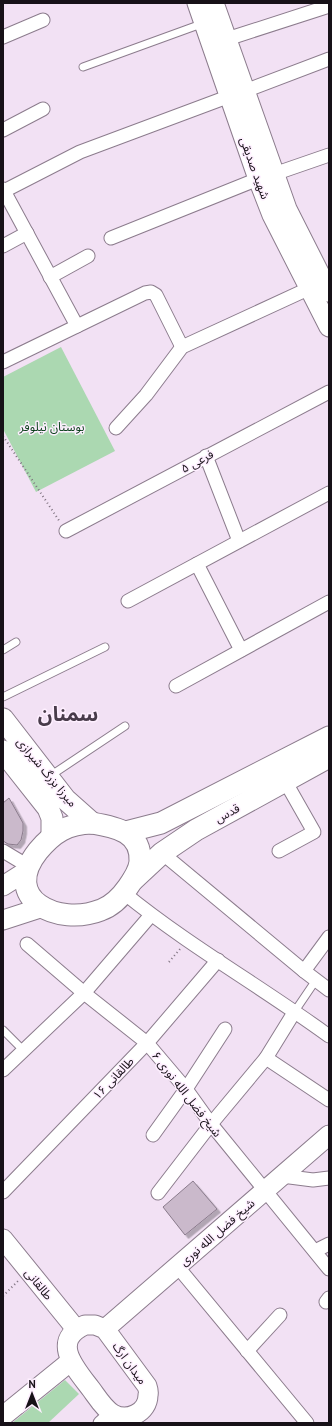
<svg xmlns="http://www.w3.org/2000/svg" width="332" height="1426" font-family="'PT Sans','Noto Sans Arabic',sans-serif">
  <defs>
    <filter id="shadow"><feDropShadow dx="3.5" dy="3.5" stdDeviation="0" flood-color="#0004"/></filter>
  </defs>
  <rect width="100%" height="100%" fill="#f2e1f4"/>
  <g fill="#abd8b1">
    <polygon points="61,347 115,451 36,492 3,429 3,377"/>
    <polygon points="65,1380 79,1394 48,1423 12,1423"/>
  </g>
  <g fill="#cab9cb" stroke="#8a7b8c" filter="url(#shadow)">
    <polygon points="9,798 23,823 23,831 21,840 17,845 8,844 3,841 3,803"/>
    <polygon points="193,1181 217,1209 185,1235 163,1207"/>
  </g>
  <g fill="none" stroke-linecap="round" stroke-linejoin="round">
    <defs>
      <g id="lane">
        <polyline points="83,67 204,23"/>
        <polyline points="3,650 16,642"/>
        <polyline points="3,697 105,647"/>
        <polyline points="50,776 125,726"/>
        <polyline points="295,1011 316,980"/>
        <polyline points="3,1030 24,1051"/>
      </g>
      <g id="street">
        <polyline points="3,37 43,20"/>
        <polyline points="227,39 329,6"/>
        <polyline points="245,91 329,59"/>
        <polyline points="3,130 43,109"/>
        <polyline points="274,174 329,155"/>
        <polyline points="3,189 77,326"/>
        <polyline points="4,191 80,152 230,96"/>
        <polyline points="111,238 258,179"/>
        <polyline points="3,246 27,233"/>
        <polyline points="50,277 88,256"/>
        <polyline points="3,362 145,293 151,292 156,295 182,347"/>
        <polyline points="116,428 146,395 182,347 310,288"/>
        <polyline points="206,456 239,541"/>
        <polyline points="66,531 329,392"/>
        <polyline points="197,564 241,650"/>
        <polyline points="128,601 329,493"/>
        <polyline points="176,686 329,602"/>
        <polyline points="3,851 28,866"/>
        <polyline points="279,851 314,832 285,781"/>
        <polyline points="162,853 304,971 329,990"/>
        <path d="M 124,893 C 189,946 262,987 329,1036"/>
        <polyline points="27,944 84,993 147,1043 186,1089 211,1124 329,1269"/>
        <polyline points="304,971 329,937"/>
        <polyline points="266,1058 329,1100"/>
        <polyline points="3,1070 84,993 151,915"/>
        <polyline points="153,1135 186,1089 225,1029"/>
        <polyline points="282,1176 313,1180 329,1178"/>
        <polyline points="3,1192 147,1043 218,960"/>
        <polyline points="158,1193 211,1124 266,1058 295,1011"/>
        <polyline points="315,1251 329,1244"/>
        <polyline points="177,1266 307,1423"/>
        <polyline points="326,1302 329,1298"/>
        <polyline points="247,1351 280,1315"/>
        <polyline points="100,1423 111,1413"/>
      </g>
      <g id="secondary">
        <polyline points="197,3 258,179 272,215 329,327"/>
        <polyline points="214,3 287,209 329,292"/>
        <polyline points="3,886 25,872"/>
        <polyline points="3,920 40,908"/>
        <polyline points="3,1239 76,1329"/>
        <path d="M 85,1325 L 95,1325 L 105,1329 L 147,1386 C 148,1389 149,1392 148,1395 C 148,1413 127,1422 113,1414 C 104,1409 97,1397 91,1389 C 75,1368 50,1341 85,1325 Z"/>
        <polyline points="105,1329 329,1135"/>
        <polyline points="3,1416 71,1361"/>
      </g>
      <g id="primary">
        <polyline points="3,719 65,799 92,823"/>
        <polyline points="3,751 48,808 52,818 52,835"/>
        <path d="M 92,823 C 116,827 142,832 140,862 C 139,871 133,880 128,887 C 121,897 112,906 101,910 C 58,927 0,899 38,851 C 54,832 67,824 92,823 Z"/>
        <polyline points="126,832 161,823 329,737"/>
        <polyline points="133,880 162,853 196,830 329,757"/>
      </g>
    </defs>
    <use href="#lane" stroke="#8c7c8d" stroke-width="9"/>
    <use href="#street" stroke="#8c7c8d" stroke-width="15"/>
    <use href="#secondary" stroke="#8c7c8d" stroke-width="21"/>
    <use href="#primary" stroke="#8c7c8d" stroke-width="23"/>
    <g stroke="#7d717e" stroke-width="2" stroke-dasharray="1 3" stroke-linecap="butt">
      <polyline points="3,436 60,522"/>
      <polyline points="169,962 180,949"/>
      <polyline points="3,1296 18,1281"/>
    </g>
    <use href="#lane" stroke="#fff" stroke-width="7"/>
    <use href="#street" stroke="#fff" stroke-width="13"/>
    <use href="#secondary" stroke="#fff" stroke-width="19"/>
    <use href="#primary" stroke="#fff" stroke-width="21"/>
  </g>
  <g text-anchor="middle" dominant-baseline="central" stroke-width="3" stroke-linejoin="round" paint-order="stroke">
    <g font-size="12" fill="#171118" stroke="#feefff">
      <text transform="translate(255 168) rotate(70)">شهید صدیقی</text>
      <text transform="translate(197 461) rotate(-28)">فرعی ۵</text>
      <text transform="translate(47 772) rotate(50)">میرزا بزرگ شیرازی</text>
      <text transform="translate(227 813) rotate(-29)">قدس</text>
      <text transform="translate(113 1078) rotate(-46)">طالقانی ۱۶</text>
      <text transform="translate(187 1094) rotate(52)">شیخ فضل الله نوری ۶</text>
      <text transform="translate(217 1232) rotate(-41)">شیخ فضل الله نوری</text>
      <text transform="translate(39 1284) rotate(51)">طالقانی</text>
      <text transform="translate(130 1363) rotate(54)">میدان ارگ</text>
    </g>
    <g font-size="12" fill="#0b411b" stroke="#feefff">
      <text x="52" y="426">بوستان نیلوفر</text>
    </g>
    <g font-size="20" font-weight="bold" fill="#483b4a" stroke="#feefff">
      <text x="68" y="714">سمنان</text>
    </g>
  </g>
  <rect width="332" height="1426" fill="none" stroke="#171118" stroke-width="8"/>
  <g transform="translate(32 1394)" stroke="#feefff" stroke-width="3" paint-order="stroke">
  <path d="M0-3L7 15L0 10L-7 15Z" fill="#171118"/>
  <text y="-6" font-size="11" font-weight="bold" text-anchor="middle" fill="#171118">N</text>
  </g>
</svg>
